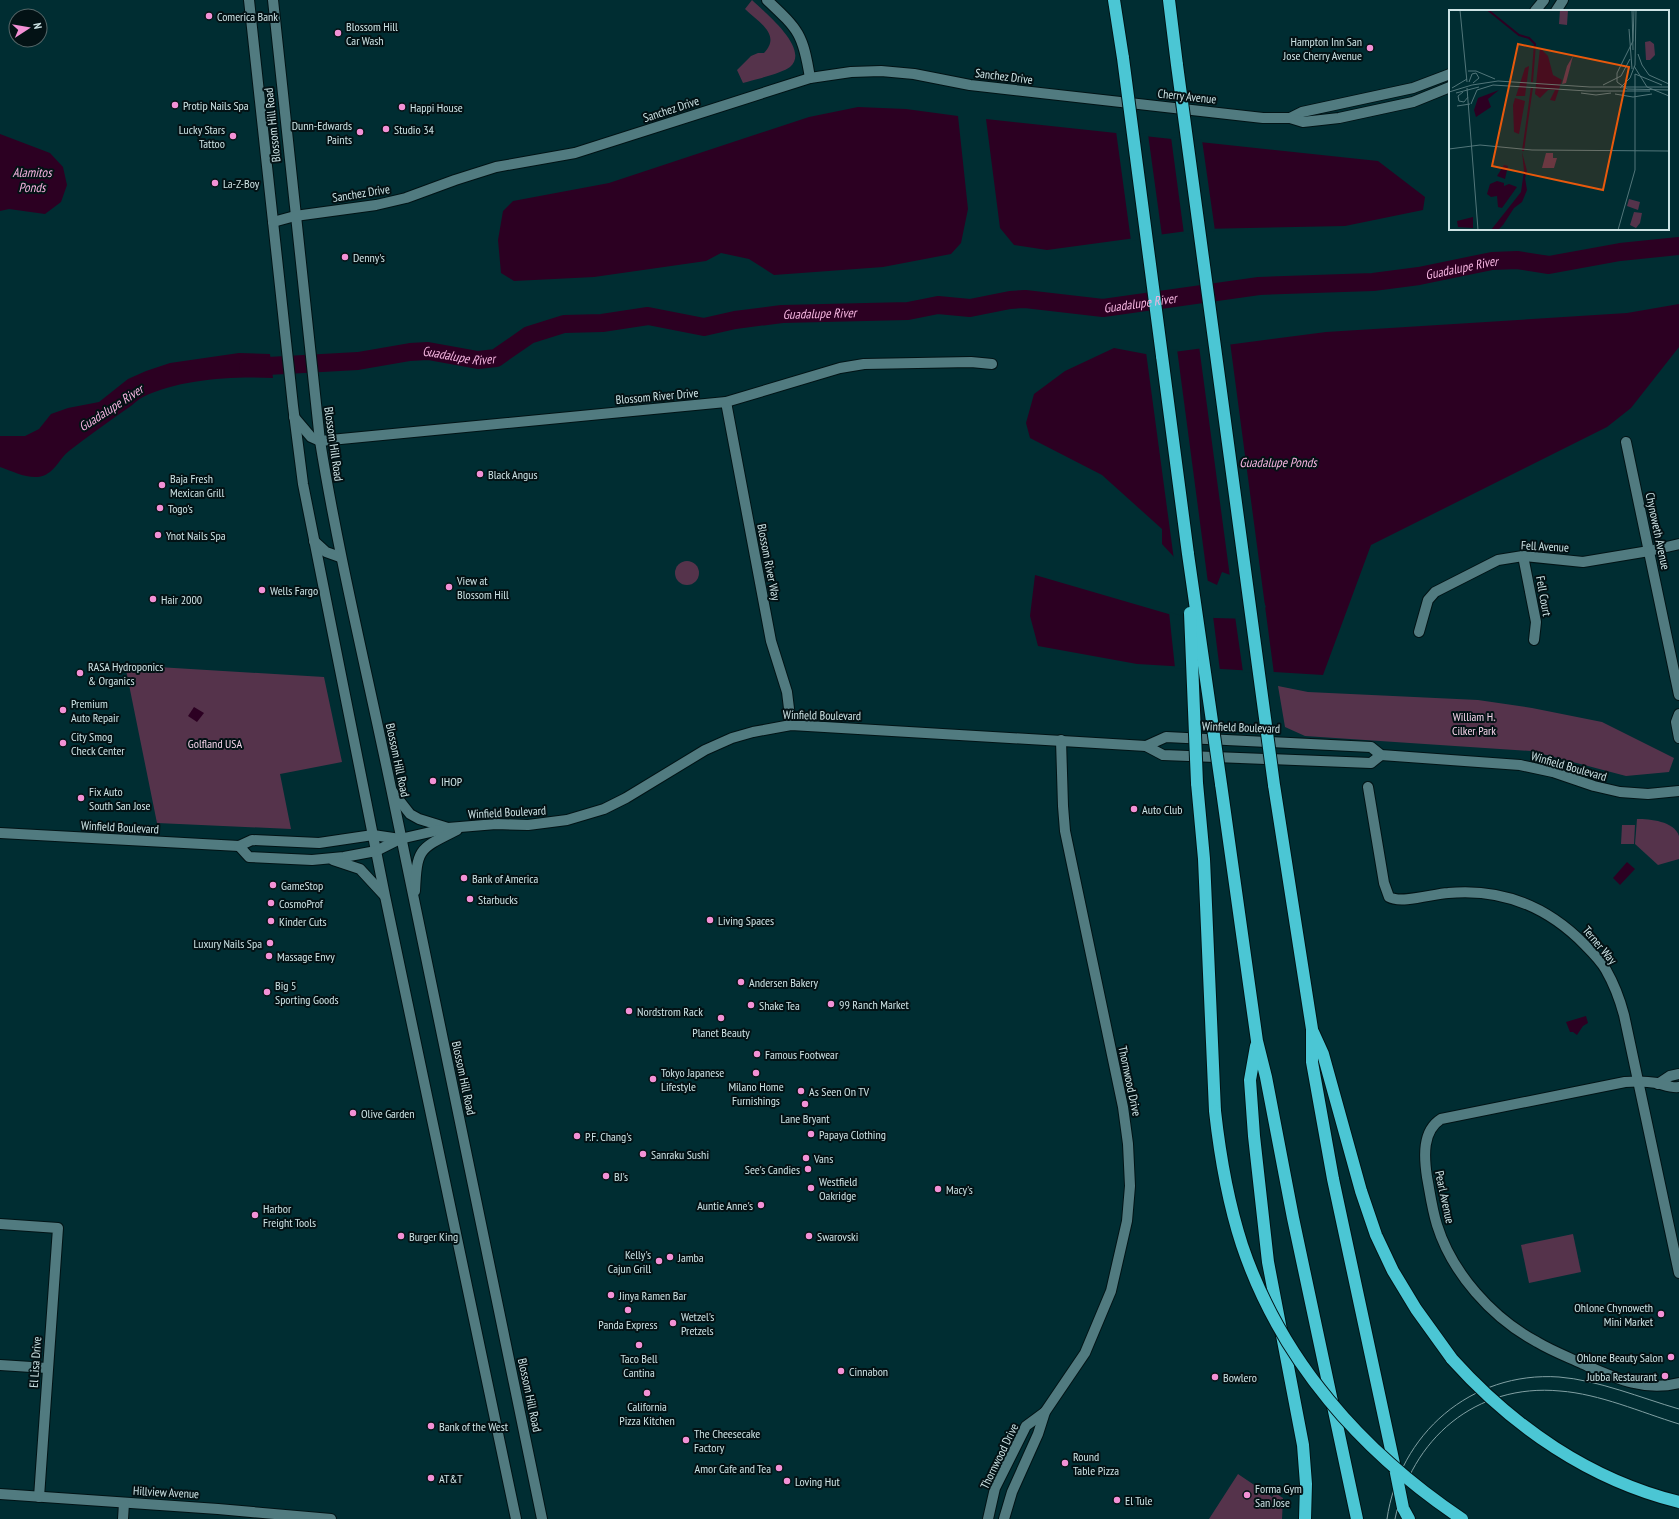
<svg xmlns="http://www.w3.org/2000/svg" width="1679" height="1519" font-family="'PT Sans Narrow',sans-serif">
  <rect width="100%" height="100%" fill="#002d32"/>
  <g fill="#55334b">
    <path d="M 752,0 C 764,12 811,49 790,67 C 783,73 753,80 743,83 L 737,70 L 751,56 L 758,53 L 764,53 C 782,34 758,22 745,9 Z"/>
    <circle cx="687" cy="573" r="12"/>
    <polygon points="125,665 324,677 342,762 280,774 291,829 157,823"/>
    <polygon points="1278,686 1308,692 1478,700 1532,708 1602,722 1674,758 1669,772 1626,776 1531,751 1305,736 1285,727"/>
    <path d="M 1637,819 C 1650,819 1674,821 1679,836 C 1679,843 1679,852 1679,859 L 1658,865 L 1635,844 Z"/>
    <polygon points="1622,825 1635,825 1634,844 1621,844"/>
    <polygon points="1573,1234 1581,1272 1529,1283 1521,1245"/>
    <polygon points="1238,1474 1272,1497 1275,1493 1283,1498 1282,1519 1209,1519"/>
  </g>
  <g fill="#2c0022">
    <polygon points="858,107 906,109 958,116 968,209 961,243 951,254 883,267 774,275 749,259 721,253 706,261 594,277 514,281 501,273 498,240 503,211 513,201 609,183 809,117"/>
    <polygon points="986,119 1378,161 1425,197 1423,210 1345,226 1202,229 1047,250 1014,245 1000,228"/>
    <polygon points="0,134 50,153 63,167 67,185 61,202 45,214 9,209 0,211"/>
    <polygon points="1679,304 1679,347 1631,408 1607,427 1371,545 1323,675 1137,664 1038,646 1030,616 1035,575 1179,617 1251,619 1266,607 1261,595 1236,577 1222,572 1217,585 1187,571 1162,544 1162,529 1102,475 1030,438 1026,423 1034,394 1065,371 1114,348 1151,355 1326,332 1627,313"/>
    <path d="M 239,353 L 270,354 L 273,378 C 233,376 179,379 143,397 C 137,400 133,405 128,408 C 108,422 88,436 69,451 C 58,460 54,475 38,477 C 25,478 12,471 0,467 L 0,436 L 25,436 L 39,429 L 51,414 L 68,408 L 99,402 L 128,379 L 146,371 L 170,363 Z"/>
    <polygon points="194,707 204,713 197,722 188,716"/>
    <polygon points="1627,862 1635,869 1620,885 1613,878"/>
    <polygon points="1586,1016 1588,1023 1583,1026 1577,1035 1573,1032 1570,1032 1566,1022"/>
  </g>
  <g fill="#002d32">
    <polygon points="1116,131 1148,134 1162,236 1131,241"/>
    <polygon points="1171,137 1202,140 1215,231 1184,234"/>
    <polygon points="1230,342 1274,674 1243,672 1235,616 1250,617 1264,607 1259,597 1230,577 1199,346"/>
    <polygon points="1177,349 1208,583 1186,572 1174,560 1146,352"/>
    <polygon points="1169,612 1179,615 1213,616 1220,671 1175,668"/>
  </g>
  <g fill="none" stroke-linecap="round" stroke-linejoin="round">
    <path stroke="#2c0022" stroke-width="18" id="s1" d="M 248,367 L 358,361 L 410,352 L 428,351 L 478,360 L 496,358 L 529,335 L 564,324 L 602,323 L 648,316 L 704,327 L 735,320 L 782,314 L 908,311 L 938,305 L 970,308 L 1010,300 L 1025,299 L 1103,308 L 1259,286 L 1373,282 L 1419,276 L 1492,261 L 1517,260 L 1549,265 L 1620,252 L 1679,246"/>
    <defs>
      <g id="street">
        <path d="M 767,0 C 799,30 803,34 810,78"/>
        <polyline points="726,402 771,641 787,692 791,725"/>
        <polyline points="320,441 726,402 840,368 864,364 971,362 992,364"/>
        <polyline points="1626,442 1679,695"/>
        <polyline points="1523,556 1536,622 1534,640"/>
        <polyline points="1419,632 1428,600 1435,592 1498,560 1523,556 1583,562 1649,551 1679,544"/>
        <polyline points="1679,714 1676,722 1679,738"/>
        <path d="M 1368,787 L 1384,883 L 1389,897 C 1401,904 1433,894 1448,893 C 1502,888 1547,906 1585,945 C 1592,952 1601,961 1606,970 C 1614,984 1620,1000 1624,1015 L 1679,1273"/>
        <polyline points="1658,1084 1670,1076 1679,1074"/>
        <path d="M 1679,1087 C 1671,1088 1665,1085 1657,1083 C 1646,1081 1636,1081 1625,1082 L 1441,1119 C 1422,1131 1424,1157 1427,1177 C 1430,1193 1432,1209 1437,1225 C 1452,1273 1492,1318 1537,1342 C 1552,1351 1568,1357 1583,1364 C 1615,1378 1644,1392 1679,1383"/>
        <polyline points="0,1224 58,1228 39,1497"/>
        <polyline points="0,1365 47,1368"/>
        <polyline points="0,1494 218,1509 331,1519"/>
        <polyline points="123,1519 124,1503"/>
        <polyline points="988,1519 995,1488 1026,1426 1045,1412"/>
        <polyline points="1004,1519 1012,1492 1038,1434 1045,1412 1085,1353 1111,1291 1127,1221 1130,1186 1128,1144 1123,1107 1065,831 1063,806 1061,740"/>
      </g>
      <g id="secondary">
        <polyline points="249,0 293,406 303,484 385,896 516,1519"/>
        <path d="M 273,0 L 320,441 C 339,558 367,672 391,788 C 441,1031 491,1275 542,1519"/>
        <polyline points="1535,11 1544,0"/>
        <polyline points="1556,11 1563,0"/>
        <polyline points="1290,118 1302,112 1413,88 1450,74"/>
        <polyline points="273,222 295,216 376,205 406,198 455,180 496,167 575,153 810,78 851,72 881,71 914,74 970,85 1263,118 1290,118 1303,122 1339,118 1413,102 1450,87"/>
        <polyline points="294,417 311,437 320,441"/>
        <polyline points="314,541 326,552 340,557"/>
        <polyline points="1146,746 1166,737 1371,747 1381,755 1520,765 1553,772 1594,786 1620,792 1648,794 1679,791"/>
        <polyline points="392,791 410,814 419,819 448,828"/>
        <polyline points="0,833 239,846 252,840 319,843 373,835 400,839"/>
        <polyline points="239,846 249,857 312,860 344,857 376,851 400,839 448,828 496,824 528,825 567,820 604,809 626,798 705,750 732,738 753,732 791,725 1146,746 1163,755 1371,763 1381,755"/>
        <polyline points="333,860 360,869 384,895"/>
        <path d="M 415,891 C 417,848 419,849 457,830"/>
      </g>
      <g id="highway">
        <polyline points="1114,0 1123,58"/>
        <polyline points="1169,0 1177,65"/>
        <polyline points="1162,356 1188,554"/>
        <polyline points="1197,783 1204,859 1215,1111"/>
        <polyline points="1221,784 1257,1041 1266,1077 1293,1218 1357,1519"/>
        <polyline points="1274,785 1312,1029 1312,1062 1333,1179 1396,1473"/>
        <polyline points="1313,1032 1323,1054 1361,1191 1376,1235 1393,1271 1416,1309 1452,1359"/>
        <polyline points="1256,1046 1250,1080 1254,1136 1268,1262 1303,1445 1306,1484 1305,1519"/>
        <polyline points="1403,1508 1409,1519"/>
      </g>
    </defs>
    <use href="#street" stroke="#011315" stroke-width="12"/>
    <use href="#secondary" stroke="#011315" stroke-width="12"/>
    <use href="#highway" stroke="#011315" stroke-width="14"/>
    <use href="#street" stroke="#517b80" stroke-width="10"/>
    <use href="#secondary" stroke="#517b80" stroke-width="10"/>
    <use href="#highway" stroke="#4bc6d4" stroke-width="12"/>
    <g stroke="#81a0a3" stroke-width="1">
      <path d="M 1387,1519 C 1399,1434 1471,1371 1559,1377 C 1598,1380 1641,1398 1679,1409"/>
      <path d="M 1395,1519 C 1411,1439 1476,1383 1560,1391 C 1600,1394 1640,1412 1679,1424"/>
    </g>
    <defs>
      <g id="highway-bridge">
        <polyline points="1123,58 1162,356"/>
        <polyline points="1177,65 1274,785"/>
        <polyline points="1188,554 1221,784"/>
        <polyline points="1190,613 1197,783"/>
        <path d="M 1215,1111 C 1220,1156 1228,1202 1242,1245 C 1281,1361 1362,1452 1462,1519"/>
        <path d="M 1452,1359 C 1513,1427 1590,1480 1679,1502"/>
        <polyline points="1396,1473 1403,1508"/>
      </g>
    </defs>
    <use href="#highway-bridge" stroke="#011315" stroke-width="14" stroke-linecap="butt"/>
    <use href="#highway-bridge" stroke="#4bc6d4" stroke-width="12"/>
  </g>
  <g fill="#f391d6" stroke="#031215" stroke-width="1.5">
    <circle cx="209" cy="16" r="4"/>
    <circle cx="338" cy="33" r="4"/>
    <circle cx="1370" cy="48" r="4"/>
    <circle cx="175" cy="105" r="4"/>
    <circle cx="402" cy="107" r="4"/>
    <circle cx="386" cy="129" r="4"/>
    <circle cx="360" cy="132" r="4"/>
    <circle cx="233" cy="136" r="4"/>
    <circle cx="215" cy="183" r="4"/>
    <circle cx="345" cy="257" r="4"/>
    <circle cx="480" cy="474" r="4"/>
    <circle cx="162" cy="485" r="4"/>
    <circle cx="160" cy="508" r="4"/>
    <circle cx="158" cy="535" r="4"/>
    <circle cx="449" cy="587" r="4"/>
    <circle cx="262" cy="590" r="4"/>
    <circle cx="153" cy="599" r="4"/>
    <circle cx="80" cy="673" r="4"/>
    <circle cx="63" cy="710" r="4"/>
    <circle cx="63" cy="743" r="4"/>
    <circle cx="433" cy="781" r="4"/>
    <circle cx="81" cy="798" r="4"/>
    <circle cx="1134" cy="809" r="4"/>
    <circle cx="464" cy="878" r="4"/>
    <circle cx="273" cy="885" r="4"/>
    <circle cx="470" cy="899" r="4"/>
    <circle cx="271" cy="903" r="4"/>
    <circle cx="710" cy="920" r="4"/>
    <circle cx="271" cy="921" r="4"/>
    <circle cx="270" cy="943" r="4"/>
    <circle cx="269" cy="956" r="4"/>
    <circle cx="741" cy="982" r="4"/>
    <circle cx="267" cy="992" r="4"/>
    <circle cx="831" cy="1004" r="4"/>
    <circle cx="751" cy="1005" r="4"/>
    <circle cx="629" cy="1011" r="4"/>
    <circle cx="721" cy="1018" r="4"/>
    <circle cx="757" cy="1054" r="4"/>
    <circle cx="756" cy="1073" r="4"/>
    <circle cx="653" cy="1079" r="4"/>
    <circle cx="801" cy="1091" r="4"/>
    <circle cx="805" cy="1104" r="4"/>
    <circle cx="353" cy="1113" r="4"/>
    <circle cx="811" cy="1134" r="4"/>
    <circle cx="577" cy="1136" r="4"/>
    <circle cx="643" cy="1154" r="4"/>
    <circle cx="806" cy="1158" r="4"/>
    <circle cx="808" cy="1169" r="4"/>
    <circle cx="606" cy="1176" r="4"/>
    <circle cx="811" cy="1188" r="4"/>
    <circle cx="938" cy="1189" r="4"/>
    <circle cx="761" cy="1205" r="4"/>
    <circle cx="255" cy="1215" r="4"/>
    <circle cx="401" cy="1236" r="4"/>
    <circle cx="809" cy="1236" r="4"/>
    <circle cx="670" cy="1257" r="4"/>
    <circle cx="659" cy="1261" r="4"/>
    <circle cx="611" cy="1295" r="4"/>
    <circle cx="628" cy="1310" r="4"/>
    <circle cx="1661" cy="1314" r="4"/>
    <circle cx="673" cy="1323" r="4"/>
    <circle cx="639" cy="1345" r="4"/>
    <circle cx="1671" cy="1357" r="4"/>
    <circle cx="841" cy="1371" r="4"/>
    <circle cx="1665" cy="1376" r="4"/>
    <circle cx="1215" cy="1377" r="4"/>
    <circle cx="647" cy="1393" r="4"/>
    <circle cx="431" cy="1426" r="4"/>
    <circle cx="686" cy="1440" r="4"/>
    <circle cx="1065" cy="1463" r="4"/>
    <circle cx="779" cy="1468" r="4"/>
    <circle cx="431" cy="1478" r="4"/>
    <circle cx="787" cy="1481" r="4"/>
    <circle cx="1247" cy="1495" r="4"/>
    <circle cx="1117" cy="1500" r="4"/>
  </g>
  <g text-anchor="middle" dominant-baseline="central" stroke-width="4" stroke-linejoin="round" paint-order="stroke">
    <g font-size="12" fill="#cde3e5" stroke="#031215" text-anchor="start">
      <text x="217" y="16">Comerica Bank</text>
      <text x="346" y="26">Blossom Hill<tspan x="346" dy="14">Car Wash</tspan></text>
      <text x="1362" y="41" text-anchor="end">Hampton Inn San<tspan x="1362" dy="14">Jose Cherry Avenue</tspan></text>
      <text x="183" y="105">Protip Nails Spa</text>
      <text x="410" y="107">Happi House</text>
      <text x="352" y="125" text-anchor="end">Dunn-Edwards<tspan x="352" dy="14">Paints</tspan></text>
      <text x="225" y="129" text-anchor="end">Lucky Stars<tspan x="225" dy="14">Tattoo</tspan></text>
      <text x="394" y="129">Studio 34</text>
      <text x="223" y="183">La-Z-Boy</text>
      <text x="353" y="257">Denny's</text>
      <text x="488" y="474">Black Angus</text>
      <text x="170" y="478">Baja Fresh<tspan x="170" dy="14">Mexican Grill</tspan></text>
      <text x="168" y="508">Togo's</text>
      <text x="166" y="535">Ynot Nails Spa</text>
      <text x="457" y="580">View at<tspan x="457" dy="14">Blossom Hill</tspan></text>
      <text x="270" y="590">Wells Fargo</text>
      <text x="161" y="599">Hair 2000</text>
      <text x="88" y="666">RASA Hydroponics<tspan x="88" dy="14">&amp; Organics</tspan></text>
      <text x="71" y="703">Premium<tspan x="71" dy="14">Auto Repair</tspan></text>
      <text x="71" y="736">City Smog<tspan x="71" dy="14">Check Center</tspan></text>
      <text x="441" y="781">IHOP</text>
      <text x="89" y="791">Fix Auto<tspan x="89" dy="14">South San Jose</tspan></text>
      <text x="1142" y="809">Auto Club</text>
      <text x="472" y="878">Bank of America</text>
      <text x="281" y="885">GameStop</text>
      <text x="478" y="899">Starbucks</text>
      <text x="279" y="903">CosmoProf</text>
      <text x="718" y="920">Living Spaces</text>
      <text x="279" y="921">Kinder Cuts</text>
      <text x="262" y="943" text-anchor="end">Luxury Nails Spa</text>
      <text x="277" y="956">Massage Envy</text>
      <text x="749" y="982">Andersen Bakery</text>
      <text x="275" y="985">Big 5<tspan x="275" dy="14">Sporting Goods</tspan></text>
      <text x="839" y="1004">99 Ranch Market</text>
      <text x="759" y="1005">Shake Tea</text>
      <text x="637" y="1011">Nordstrom Rack</text>
      <text x="721" y="1032" text-anchor="middle">Planet Beauty</text>
      <text x="765" y="1054">Famous Footwear</text>
      <text x="661" y="1072">Tokyo Japanese<tspan x="661" dy="14">Lifestyle</tspan></text>
      <text x="756" y="1086" text-anchor="middle">Milano Home<tspan x="756" dy="14">Furnishings</tspan></text>
      <text x="809" y="1091">As Seen On TV</text>
      <text x="361" y="1113">Olive Garden</text>
      <text x="805" y="1118" text-anchor="middle">Lane Bryant</text>
      <text x="819" y="1134">Papaya Clothing</text>
      <text x="585" y="1136">P.F. Chang's</text>
      <text x="651" y="1154">Sanraku Sushi</text>
      <text x="814" y="1158">Vans</text>
      <text x="800" y="1169" text-anchor="end">See's Candies</text>
      <text x="614" y="1176">BJ's</text>
      <text x="819" y="1181">Westfield<tspan x="819" dy="14">Oakridge</tspan></text>
      <text x="946" y="1189">Macy's</text>
      <text x="753" y="1205" text-anchor="end">Auntie Anne's</text>
      <text x="263" y="1208">Harbor<tspan x="263" dy="14">Freight Tools</tspan></text>
      <text x="409" y="1236">Burger King</text>
      <text x="817" y="1236">Swarovski</text>
      <text x="651" y="1254" text-anchor="end">Kelly's<tspan x="651" dy="14">Cajun Grill</tspan></text>
      <text x="678" y="1257">Jamba</text>
      <text x="619" y="1295">Jinya Ramen Bar</text>
      <text x="1653" y="1307" text-anchor="end">Ohlone Chynoweth<tspan x="1653" dy="14">Mini Market</tspan></text>
      <text x="681" y="1316">Wetzel's<tspan x="681" dy="14">Pretzels</tspan></text>
      <text x="628" y="1324" text-anchor="middle">Panda Express</text>
      <text x="1663" y="1357" text-anchor="end">Ohlone Beauty Salon</text>
      <text x="639" y="1358" text-anchor="middle">Taco Bell<tspan x="639" dy="14">Cantina</tspan></text>
      <text x="849" y="1371">Cinnabon</text>
      <text x="1657" y="1376" text-anchor="end">Jubba Restaurant</text>
      <text x="1223" y="1377">Bowlero</text>
      <text x="647" y="1406" text-anchor="middle">California<tspan x="647" dy="14">Pizza Kitchen</tspan></text>
      <text x="439" y="1426">Bank of the West</text>
      <text x="694" y="1433">The Cheesecake<tspan x="694" dy="14">Factory</tspan></text>
      <text x="1073" y="1456">Round<tspan x="1073" dy="14">Table Pizza</tspan></text>
      <text x="771" y="1468" text-anchor="end">Amor Cafe and Tea</text>
      <text x="439" y="1478">AT&amp;T</text>
      <text x="795" y="1481">Loving Hut</text>
      <text x="1255" y="1488">Forma Gym<tspan x="1255" dy="14">San Jose</tspan></text>
      <text x="1125" y="1500">El Tule</text>
    </g>
    <g font-size="12" fill="#cde3e5" stroke="#031215">
      <text transform="translate(1004 76) rotate(7)">Sanchez Drive</text>
      <text transform="translate(1187 96) rotate(6)">Cherry Avenue</text>
      <text transform="translate(671 109) rotate(-18)">Sanchez Drive</text>
      <text transform="translate(272 125) rotate(-96)">Blossom Hill Road</text>
      <text transform="translate(361 193) rotate(-9)">Sanchez Drive</text>
      <text transform="translate(657 396) rotate(-5)">Blossom River Drive</text>
      <text transform="translate(334 444) rotate(82)">Blossom Hill Road</text>
      <text transform="translate(1658 531) rotate(78)">Chynoweth Avenue</text>
      <text transform="translate(1545 546) rotate(3)">Fell Avenue</text>
      <text transform="translate(769 562) rotate(79)">Blossom River Way</text>
      <text transform="translate(1544 596) rotate(80)">Fell Court</text>
      <text transform="translate(822 715) rotate(1)">Winfield Boulevard</text>
      <text transform="translate(1241 727) rotate(2)">Winfield Boulevard</text>
      <text transform="translate(398 760) rotate(78)">Blossom Hill Road</text>
      <text transform="translate(1569 766) rotate(16)">Winfield Boulevard</text>
      <text transform="translate(507 812) rotate(-3)">Winfield Boulevard</text>
      <text transform="translate(120 827) rotate(3)">Winfield Boulevard</text>
      <text transform="translate(1600 945) rotate(50)">Terner Way</text>
      <text transform="translate(464 1078) rotate(78)">Blossom Hill Road</text>
      <text transform="translate(1130 1081) rotate(78)">Thornwood Drive</text>
      <text transform="translate(1445 1197) rotate(78)">Pearl Avenue</text>
      <text transform="translate(35 1362) rotate(-86)">El Lisa Drive</text>
      <text transform="translate(530 1395) rotate(78)">Blossom Hill Road</text>
      <text transform="translate(999 1456) rotate(-64)">Thornwood Drive</text>
      <text transform="translate(166 1492) rotate(3)">Hillview Avenue</text>
    </g>
    <g font-size="12" fill="#f5d4ea" stroke="#031215">
      <text x="1474" y="716">William H.<tspan x="1474" dy="14">Cilker Park</tspan></text>
      <text x="215" y="743">Golfland USA</text>
    </g>
    <g font-size="13" font-style="italic" fill="#f6b5e1" stroke="#031215">
      <text x="32" y="172">Alamitos<tspan x="32" dy="15">Ponds</tspan></text>
      <text stroke="none"><textPath href="#s1" startOffset="1232">Guadalupe River</textPath></text>
      <text stroke="none"><textPath href="#s1" startOffset="908">Guadalupe River</textPath></text>
      <text stroke="none"><textPath href="#s1" startOffset="585">Guadalupe River</textPath></text>
      <text stroke="none"><textPath href="#s1" startOffset="212">Guadalupe River</textPath></text>
      <text transform="translate(111 408) rotate(-33)">Guadalupe River</text>
      <text x="1278" y="462">Guadalupe Ponds</text>
    </g>
  </g>
  <g transform="translate(1449 10)">
    <rect width="220" height="220" fill="#002d32"/>
    <path d="M 111,0 L 119,0 L 118,15 L 110,14 ZM 201,31 L 205,34 L 206,45 L 201,50 L 197,50 L 196,32 ZM 124,46 L 117,73 L 113,74 L 118,56 ZM 97,143 L 104,143 L 104,148 L 108,148 L 105,158 L 93,158 ZM 180,189 L 191,192 L 189,200 L 178,196 ZM 185,202 L 193,203 L 191,213 L 187,218 L 181,215 Z" fill="#55334b"/>
    <path d="M 91,38 L 99,46 L 104,65 L 113,70 L 106,91 L 101,90 L 106,80 L 99,80 L 91,88 L 86,84 ZM 80,56 L 76,86 L 67,86 L 76,58 ZM 50,80 L 39,89 L 42,97 L 27,107 L 25,100 L 29,88 ZM 66,88 L 76,91 L 70,124 L 65,122 L 64,95 ZM 73,142 L 78,161 L 76,168 L 78,180 L 73,192 L 65,198 L 54,215 L 49,220 L 42,220 L 72,182 L 75,161 ZM 55,155 L 59,156 L 56,169 L 48,166 ZM 48,171 L 55,173 L 55,176 L 60,174 L 68,177 L 53,198 L 49,197 L 48,186 L 42,187 L 38,184 L 41,174 ZM 24,207 L 24,218 L 9,217 L 8,211 Z" fill="#2c0022"/>
    <path fill="none" stroke="#2c0022" stroke-width="2" d="M 39,0 L 70,25 L 80,28 L 86,34 L 83,72M 74,141 L 83,77"/>
    <path fill="none" stroke="#52767a" stroke-width="1" d="M 11,0 L 18,72M 183,0 L 184,40M 185,0 L 184,31 L 168,63 L 168,72 L 178,79 L 220,80M 180,19 L 183,59M 189,44 L 193,55 L 200,65 L 220,74M 185,56 L 198,77 L 220,86M 19,61 L 27,61 L 46,69M 186,64 L 213,75M 20,72 L 23,64 L 27,63 L 30,68 L 24,73M 154,75 L 172,66 L 181,49M 3,78 L 18,69M 18,78 L 29,220M 171,78 L 181,68 L 186,55 L 187,0M 0,82 L 23,75 L 49,71 L 141,77 L 220,77M 14,82 L 9,86 L 10,91 L 15,92 L 19,87M 7,83 L 30,77M 132,83 L 147,85 L 162,83M 166,84 L 184,87 L 203,84M 22,94 L 28,80 L 44,75 L 138,81 L 201,81M 8,96 L 21,94M 0,139 L 31,135 L 83,140 L 220,141M 169,220 L 186,160 L 186,64"/>
    <path fill="#e8590c" fill-opacity="0.15" stroke="#e8590c" stroke-width="2" d="M 69,34 L 180,57 L 154,180 L 43,156 Z"/>
    <rect width="220" height="220" fill="none" stroke="#cde3e5" stroke-width="2"/>
  </g>
  <g transform="translate(28 28) rotate(78)"><circle r="19" fill="#031215" stroke="#546668"/>
  <path d="M0-3L7 15L0 10L-7 15Z" fill="#f391d6"/>
  <text y="-6" font-size="11" font-weight="bold" text-anchor="middle" fill="#cde3e5">N</text>
  </g>
</svg>
